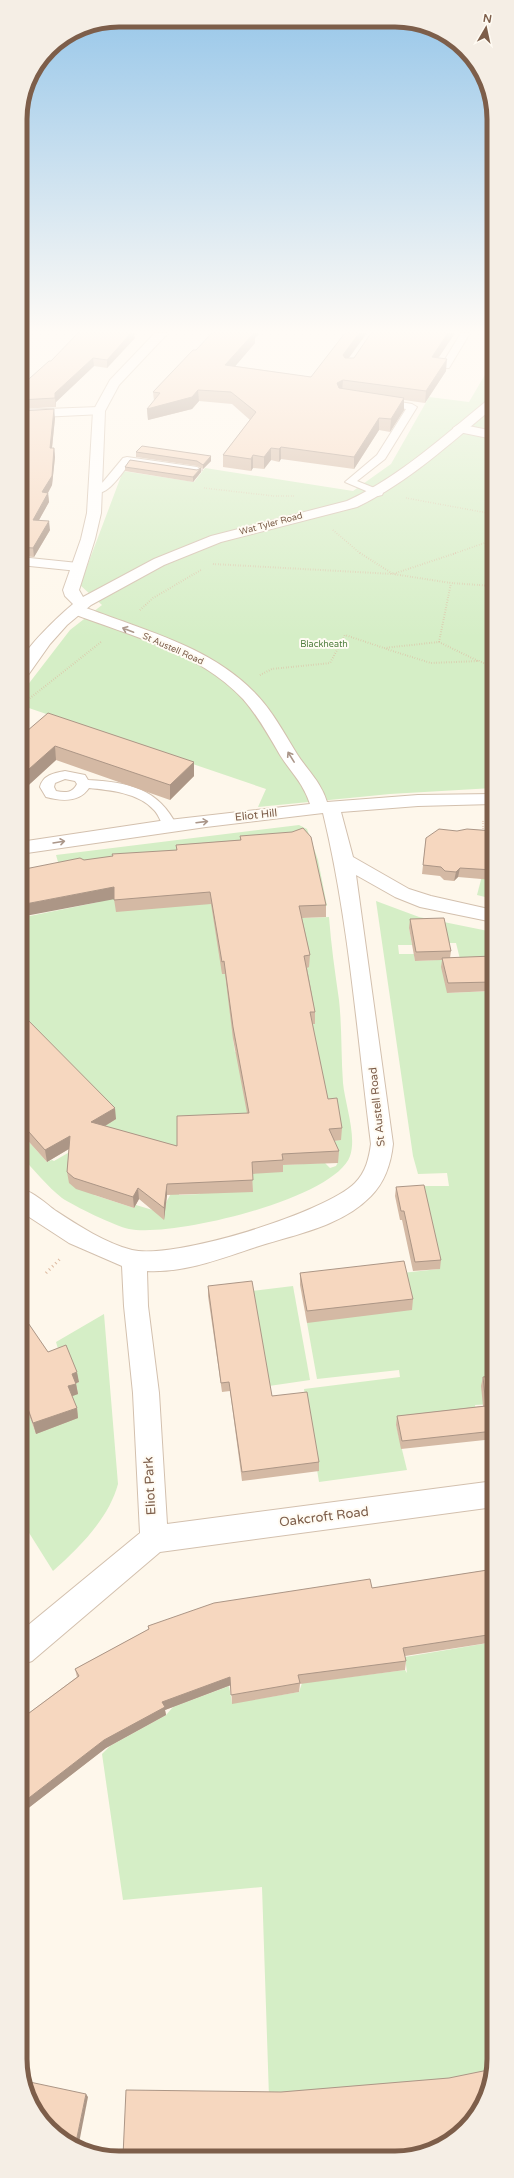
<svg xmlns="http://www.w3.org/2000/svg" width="514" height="2178" font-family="'Varela Round',sans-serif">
  <rect width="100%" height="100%" fill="#fef7eb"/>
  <g fill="#d5eec6" fill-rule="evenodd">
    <polygon points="493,361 493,788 390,794 258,807 266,789 20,705 20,695 70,630 102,605 80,585 123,471 194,482 205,468 353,491 391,464 429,397 469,402"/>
    <path d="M 299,825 L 307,829 L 318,860 L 327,906 L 303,907 L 304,918 L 329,917 C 331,945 335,972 339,1000 C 342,1027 341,1055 343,1083 C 345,1104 357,1136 350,1156 C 335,1199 171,1238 129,1229 C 115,1226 74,1206 62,1198 C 48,1187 33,1169 21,1156 L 21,1133 L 47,1162 L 52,1160 L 54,1161 L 87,1142 L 21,1023 L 20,918 L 99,902 L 62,876 L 56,855 ZM 311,1032 L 256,1050 L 235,1052 L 233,1039 ZM 276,1111 L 341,1140 L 331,1141 L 338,1162 L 336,1166 L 330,1168 L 325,1163 L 282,1165 ZM 177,1128 L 200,1189 L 200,1194 L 179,1195 ZM 174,1188 L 163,1208 L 156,1211 L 136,1205 L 134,1208 L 94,1195 Z"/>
    <polygon points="482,876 493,879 493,899 477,895"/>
    <path d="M 376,901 L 419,917 L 493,932 L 493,965 L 447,993 L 493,991 L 494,1404 L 475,1405 L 477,1415 L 396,1425 L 407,1470 L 319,1482 L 304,1389 L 400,1377 L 399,1370 L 317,1379 L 307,1323 L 402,1273 L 439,1269 L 419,1186 L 449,1186 L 447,1173 L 418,1174 L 413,1156 ZM 409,928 L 446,943 L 456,943 L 460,959 L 415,961 L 414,954 L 399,954 L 398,945 L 412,945 Z"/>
    <polygon points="293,1286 310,1380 269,1386 252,1291"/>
    <path d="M 104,1314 L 118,1484 C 109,1518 79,1548 53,1571 L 21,1520 L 21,1393 L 36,1434 L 70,1397 L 74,1384 L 79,1382 L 61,1359 L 56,1342 Z"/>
    <polygon points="494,1642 494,2065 492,2073 456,2080 269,2097 262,1887 123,1900 102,1754 110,1746 166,1715 173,1707 229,1686 232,1703 299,1692 302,1683 405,1670 407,1673 405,1657"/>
  </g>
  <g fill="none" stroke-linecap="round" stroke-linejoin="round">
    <defs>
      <g id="service">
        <polygon points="461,333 470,333 449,368 443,368 441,366"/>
        <polygon points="382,399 412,404 417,407 385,459 357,481 382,491 383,493 382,495 378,496 345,482 377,455 406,409 379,404 379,400"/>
        <path d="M 127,457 L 197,467 L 202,470 L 197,473 L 130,463 C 121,474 108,497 92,493 L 91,491 L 103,482 L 123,458 Z"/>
        <path d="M 65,771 L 85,775 L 88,780 C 128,782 158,788 177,826 L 175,829 L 165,829 C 161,823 159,815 154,810 C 139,793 110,790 89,788 C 79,803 61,801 46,797 L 40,787 C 43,775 54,773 65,771 ZM 65,779 L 75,781 L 77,784 C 73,793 65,793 56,791 L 54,787 L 55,783 Z"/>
      </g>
      <g id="minor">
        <polygon points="99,407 103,408 105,411 103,414 20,418 20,410"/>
        <polygon points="459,424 493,431 493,439 454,431 453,428"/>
        <polygon points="20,557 78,563 83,564 85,567 83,570 78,571 20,565"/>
        <path d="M 76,605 C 91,609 107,616 122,621 C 169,638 218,655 254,692 C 272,710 284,733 297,754 C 308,771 321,782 327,802 L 418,795 L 493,794 L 493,804 L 418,806 L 341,812 L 353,857 L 409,889 L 431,896 L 493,910 L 493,922 L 420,907 L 395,897 L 356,875 L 393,1144 C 391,1163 385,1182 371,1196 C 342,1226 297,1234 259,1246 C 223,1258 185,1273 147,1271 L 148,1306 L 159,1393 L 167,1524 L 494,1481 L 494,1507 L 160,1552 L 32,1661 L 21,1665 L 21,1631 L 140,1533 L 133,1393 L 124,1306 L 122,1266 L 69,1243 L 23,1213 L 21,1211 L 21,1189 C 34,1192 45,1203 56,1211 C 79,1226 105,1243 132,1250 C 173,1260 325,1213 355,1183 C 366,1172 369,1158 371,1144 C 357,1034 349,921 323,813 L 206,827 L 20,854 L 20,842 L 160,821 L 310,804 C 302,781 292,774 280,755 C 269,736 258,716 243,699 C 198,651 130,636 71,613 L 68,610 L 71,607 Z"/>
      </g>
      <path id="tertiary" d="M 155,333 L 168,333 L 119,385 L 105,411 L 101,513 L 95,539 L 79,590 L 83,597 L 154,559 L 211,536 L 347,501 C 401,476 443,436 489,399 L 493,398 L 493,408 C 449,444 409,482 357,507 L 221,542 L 164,565 L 91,605 L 67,625 L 50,644 L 26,678 L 20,680 C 20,675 20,669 20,664 C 23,649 61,614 73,604 L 65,596 L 63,590 L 81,539 L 87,513 L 93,411 L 110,380 Z"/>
    </defs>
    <use href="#service" stroke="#d3c0ae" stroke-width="2"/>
    <use href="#minor" stroke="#d3c0ae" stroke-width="2"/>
    <use href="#tertiary" stroke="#d3c0ae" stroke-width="2"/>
    <g stroke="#ddbaa1" stroke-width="1.5" stroke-dasharray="0.5 2" stroke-linecap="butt">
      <polyline points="204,488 274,496 295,496"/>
      <polyline points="406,498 493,514"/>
      <polyline points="333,530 361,554"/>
      <polyline points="453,554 493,540"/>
    </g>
    <g stroke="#ddbaa1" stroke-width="2" stroke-dasharray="0.5 2" stroke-linecap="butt">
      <polyline points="360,553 393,574 456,553"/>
      <polyline points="213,564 393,574 451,583 493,586"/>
      <polyline points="140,610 153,598 201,570"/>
      <polyline points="439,642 478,661"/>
      <polyline points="386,649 431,663 479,661 493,667"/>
      <polyline points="260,675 272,669 330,663 345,635 384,648 439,642 451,583"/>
      <polyline points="20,706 101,642"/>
      <polyline points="483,821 483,831"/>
    </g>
    <polyline stroke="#ddbaa1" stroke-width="2.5" stroke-dasharray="1 3" stroke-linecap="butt" points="483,830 483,832"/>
    <polyline stroke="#ddbaa1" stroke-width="3" stroke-dasharray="1 3.5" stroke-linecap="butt" points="46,1273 60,1259"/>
    <use href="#service" fill="#fff" fill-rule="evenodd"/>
    <use href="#minor" fill="#fff" fill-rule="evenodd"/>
    <use href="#tertiary" fill="#fff" fill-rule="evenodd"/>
  </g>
  <g fill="#d4b9a4">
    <polygon points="455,333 438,358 446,371 425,403 404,400 404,410 390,432 379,430 354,469 281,459 279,462 271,460 264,469 253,468 251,471 223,467 223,455 250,420 232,404 199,401 192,409 148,420 147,409 154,401 153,392 196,350 255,338 255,343 235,366 311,377 348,358 354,358"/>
    <polygon points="134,335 135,338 107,368 94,366 56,402 56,407 20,409 20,387 51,361"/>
    <polygon points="20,411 55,418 52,448 54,448 55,457 52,485 48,493 49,502 39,520 50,530 34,557 20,556 20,466 24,438 20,438"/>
    <polygon points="136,452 211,456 211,461 203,469 197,466 136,457"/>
    <polygon points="125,467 197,470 201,472 193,482 125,471"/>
    <polygon points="20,737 194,762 194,776 170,800 56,760 20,793"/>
    <polygon points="457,831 493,831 493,880 458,877 454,881 444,880 440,876 422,874 426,838"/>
    <polygon points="240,836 326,905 326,917 302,918 310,955 309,967 307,968 315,1012 315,1024 312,1024 328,1099 342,1128 341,1140 334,1141 339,1151 338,1163 283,1165 283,1172 252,1174 253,1192 167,1195 164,1220 139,1199 134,1208 76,1189 69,1183 67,1172 69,1149 47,1162 21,1133 21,1013 116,1119 105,1126 177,1146 247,1113 233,1039 225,974 222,974 211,904 116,912 114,899 84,860 176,850 176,845 240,840"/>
    <polygon points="410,919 451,951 450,958 493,956 493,989 491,991 447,993 441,967 442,960 415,961 409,928"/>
    <polygon points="396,1187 441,1260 440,1269 413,1271 402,1220 400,1220 395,1196"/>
    <polygon points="300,1273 413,1299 412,1310 307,1323 300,1285"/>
    <polygon points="208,1286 272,1396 319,1462 319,1471 242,1481 230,1391 222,1392 208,1296"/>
    <polygon points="21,1314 48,1352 79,1382 76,1383 78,1394 72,1396 77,1408 78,1418 36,1434 21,1393"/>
    <polygon points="494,1376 494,1439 401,1449 396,1425 397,1416 483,1406 481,1386 483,1377"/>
    <polygon points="494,1569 494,1642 405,1656 406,1661 405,1670 300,1684 299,1692 232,1704 231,1685 165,1710 166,1715 106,1748 22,1813 21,1811 21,1719 77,1677 75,1669 149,1629 148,1626 372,1588"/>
  </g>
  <g fill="#ac9686">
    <polygon points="131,333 136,333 134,335 135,338 107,368 107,360"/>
    <polygon points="252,333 260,333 255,338 255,343 226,377 225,365"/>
    <polygon points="359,333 367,333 343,366 343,355"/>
    <polygon points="448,333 455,333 431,369 432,357"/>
    <polygon points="93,358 94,366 56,402 56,407 55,398 55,393"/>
    <polygon points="447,359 446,371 425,403 426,391"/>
    <polygon points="343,380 342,392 336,395 337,383"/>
    <polygon points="198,390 199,401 192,409 148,420 147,409"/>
    <polygon points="404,398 404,410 390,432 391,419"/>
    <polygon points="54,409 55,418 51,457 50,448"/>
    <polygon points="379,418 379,430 354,469 354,457"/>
    <polygon points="281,447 281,459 279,462 279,449"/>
    <polygon points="54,448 55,457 52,485 43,502 42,492"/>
    <polygon points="271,448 271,460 264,469 264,457"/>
    <polygon points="253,455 253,468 251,471 251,459"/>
    <polygon points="211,456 211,461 203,469 203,465"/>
    <polygon points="201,468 201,472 193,482 193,477"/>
    <polygon points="48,493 49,502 34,529 33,520"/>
    <polygon points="49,521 50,530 34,557 33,548"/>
    <polygon points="26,558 28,567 20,579 20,567"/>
    <polygon points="55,746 56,760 20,793 20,777"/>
    <polygon points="194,762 194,776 170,800 170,785"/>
    <polygon points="460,868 458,877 454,881 456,872"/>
    <polygon points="114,887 115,899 20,917 20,905"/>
    <polygon points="493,981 493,989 491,991 493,982"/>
    <polygon points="115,1108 116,1119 92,1134 91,1122"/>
    <polygon points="70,1136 72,1147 47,1162 45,1150"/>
    <polygon points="167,1184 167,1195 164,1220 164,1208"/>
    <polygon points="138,1188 139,1199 134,1208 133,1197"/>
    <polygon points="77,1372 79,1382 74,1384 72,1374"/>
    <polygon points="76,1384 78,1394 70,1397 68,1386"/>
    <polygon points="77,1408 78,1418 36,1434 33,1423"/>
    <polygon points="230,1677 231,1685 165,1710 166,1715 106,1748 22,1813 21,1810 21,1804 104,1740 162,1702"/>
    <polygon points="86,2094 88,2097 78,2148 75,2147"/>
  </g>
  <g fill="#f6d7bf" stroke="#ac9686">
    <polygon points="78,333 131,333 107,360 93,358 55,393 55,398 20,400 20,387 49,361 51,361"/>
    <polygon points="212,333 254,333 225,365 311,377 345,333 359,333 343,355 345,358 354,358 371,333 448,333 432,357 447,359 426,391 343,380 337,383 339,388 404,398 391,419 379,418 354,457 281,447 279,449 271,448 264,457 253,455 251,459 223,455 256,412 231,392 198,390 192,397 147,409 160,393 153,392 193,350 196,350"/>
    <polygon points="54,409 50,448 54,448 52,476 42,492 48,493 33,520 49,521 33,548 20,547 20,466 25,429 20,429 20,411"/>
    <polygon points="142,446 211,456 203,465 197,461 136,452"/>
    <polygon points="130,460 197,470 201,468 193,477 125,467"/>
    <polygon points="20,557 26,558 20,567"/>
    <polygon points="48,713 194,762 170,785 55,746 20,777 20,737"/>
    <polygon points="303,828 311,837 326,905 299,906 310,955 304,956 315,1012 310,1012 328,1099 337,1098 342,1128 329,1129 339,1151 282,1154 283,1160 252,1162 253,1180 167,1184 164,1208 138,1188 133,1197 74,1178 67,1172 70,1136 45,1150 21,1123 21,1013 115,1108 91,1122 177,1146 177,1116 249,1113 233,1027 224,961 222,962 210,892 114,900 114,887 20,905 20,870 80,858 84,860 113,856 112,854 177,850 176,845 241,840 240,836 292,832"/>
    <polygon points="439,829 457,831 467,829 493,831 493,870 460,868 456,872 445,871 441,867 423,865 426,838"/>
    <polygon points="444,918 451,951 416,952 410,919"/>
    <polygon points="493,956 493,982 448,983 442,958"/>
    <polygon points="424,1185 441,1260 415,1262 404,1211 401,1211 396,1187"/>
    <polygon points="404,1261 413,1299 307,1311 300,1273"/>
    <polygon points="252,1281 272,1396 307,1392 319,1462 242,1472 229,1382 221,1383 208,1286"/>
    <polygon points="21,1314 22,1314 48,1352 66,1345 77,1372 72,1374 76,1384 68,1386 77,1408 33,1423 21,1389"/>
    <polygon points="494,1376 494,1431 402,1441 397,1416 486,1406 483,1377"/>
    <polygon points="494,1569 494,1634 403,1648 406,1661 298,1675 300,1683 231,1695 230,1677 162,1702 165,1707 104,1740 21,1804 21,1719 79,1676 75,1669 149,1629 148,1626 214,1603 370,1579 372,1588"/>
    <polygon points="493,2069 486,2097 469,2124 439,2148 408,2157 123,2156 126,2090 281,2092 449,2078"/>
    <polygon points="25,2081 86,2094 75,2147 69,2145 45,2124"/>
  </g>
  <defs><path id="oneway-shaft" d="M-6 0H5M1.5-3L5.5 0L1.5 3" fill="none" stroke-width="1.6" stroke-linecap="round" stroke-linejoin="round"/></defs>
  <g stroke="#aa9689">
    <use href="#oneway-shaft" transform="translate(128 630) rotate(-159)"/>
    <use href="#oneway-shaft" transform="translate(291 757) rotate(-122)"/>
    <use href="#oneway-shaft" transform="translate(202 822) rotate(-7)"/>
    <use href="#oneway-shaft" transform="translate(59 842) rotate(-9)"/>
  </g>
  <linearGradient id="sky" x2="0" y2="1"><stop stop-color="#96c6e9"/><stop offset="0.52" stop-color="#fffbf6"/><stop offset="1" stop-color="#fffbf6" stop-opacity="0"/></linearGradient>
  <rect width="514" height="638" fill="url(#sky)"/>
  <g text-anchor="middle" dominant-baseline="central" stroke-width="4" stroke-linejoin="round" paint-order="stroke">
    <g font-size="9" fill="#7d5e4a" stroke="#fffbf3">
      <text transform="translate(271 524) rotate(-15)">Wat Tyler Road</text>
      <text transform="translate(173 649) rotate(24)">St Austell Road</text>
    </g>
    <g font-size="9" fill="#4e7e3d" stroke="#fffbf3">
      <text x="324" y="644">Blackheath</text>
    </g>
    <g font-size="11" fill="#7d5e4a" stroke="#fffbf3">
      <text transform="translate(256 815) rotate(-6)">Eliot Hill</text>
      <text transform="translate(377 1107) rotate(-96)">St Austell Road</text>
    </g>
    <g font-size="13" fill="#7d5e4a" stroke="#fffbf3">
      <text transform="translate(150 1486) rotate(-93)">Eliot Park</text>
      <text transform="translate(324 1517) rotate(-7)">Oakcroft Road</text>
    </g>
  </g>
  <path d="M0 0H514V2178H0ZM119 27H395A92 92 0 0 1 487 119V2059A92 92 0 0 1 395 2151H119A92 92 0 0 1 27 2059V119A92 92 0 0 1 119 27Z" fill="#f5eee5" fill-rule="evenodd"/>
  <path fill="none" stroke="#7d5e4a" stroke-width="5" d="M119 27H395A92 92 0 0 1 487 119V2059A92 92 0 0 1 395 2151H119A92 92 0 0 1 27 2059V119A92 92 0 0 1 119 27Z"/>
  <g transform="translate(486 28) rotate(9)" stroke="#fffbf3" stroke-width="3" paint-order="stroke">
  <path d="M0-3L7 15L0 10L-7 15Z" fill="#7d5e4a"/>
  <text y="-6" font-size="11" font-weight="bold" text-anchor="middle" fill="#7d5e4a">N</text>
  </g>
</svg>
